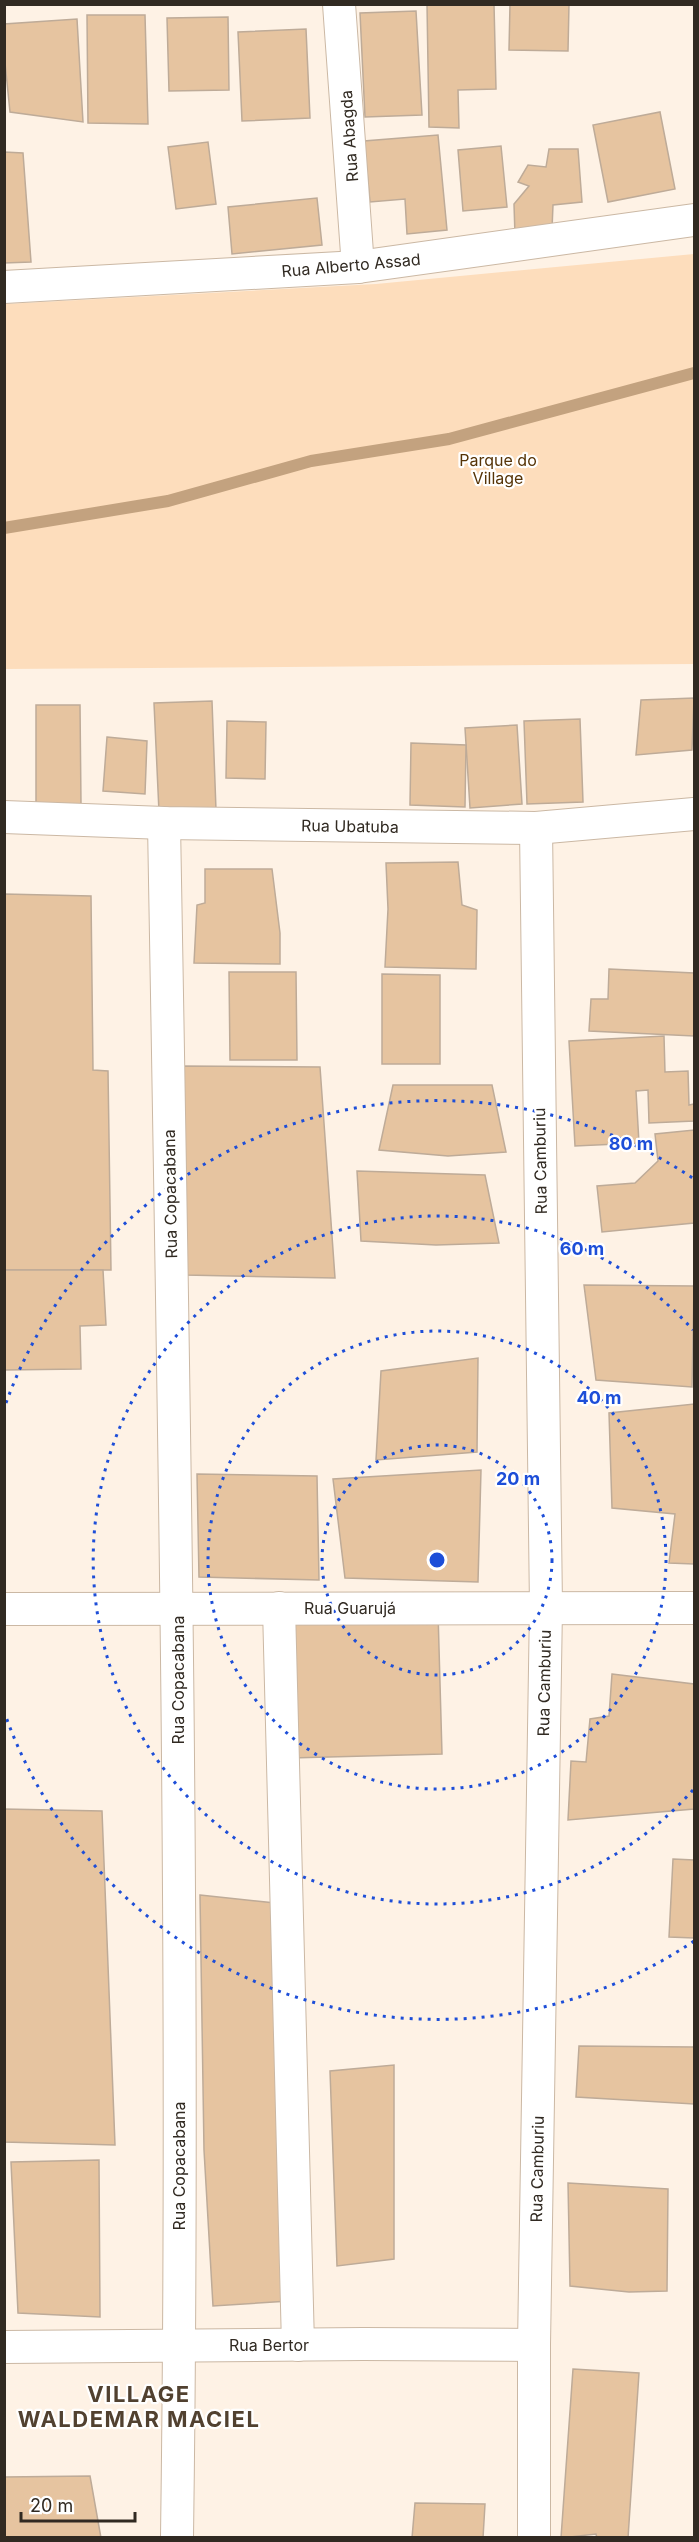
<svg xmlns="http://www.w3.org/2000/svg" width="699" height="2542" font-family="Inter,sans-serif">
  <rect width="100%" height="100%" fill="#fef2e5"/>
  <polygon fill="#fdddbc" points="694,254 694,664 5,669 5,304 376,284"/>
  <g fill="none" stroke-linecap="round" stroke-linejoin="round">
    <polyline stroke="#c3a27f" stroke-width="12" points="4,528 168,501 311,461 449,439 694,373"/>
  </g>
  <g fill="#e6c4a0" stroke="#beab98" stroke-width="1.5">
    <polygon points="427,4 494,4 496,89 458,90 459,128 429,127"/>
    <polygon points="510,4 569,4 568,51 509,50"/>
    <polygon points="416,11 422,115 365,117 360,13"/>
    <polygon points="87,15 145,15 148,124 88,123"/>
    <polygon points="228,17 229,90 169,91 167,18"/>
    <polygon points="77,19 83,122 10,112 4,53 4,24"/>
    <polygon points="306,29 310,118 242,121 238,32"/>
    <polygon points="660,112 675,189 608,202 593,125"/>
    <polygon points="438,135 447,230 407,234 405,199 370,202 364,141"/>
    <polygon points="208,142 216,204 176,209 168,147"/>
    <polygon points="501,146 507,207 463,211 458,150"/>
    <polygon points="549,149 578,149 582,202 553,205 552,229 515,235 514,204 529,186 518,182 528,165 546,167"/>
    <polygon points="4,152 23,153 31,262 4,263"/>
    <polygon points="317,198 322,245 232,254 228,207"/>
    <polygon points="694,698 692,750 636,755 641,700"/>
    <polygon points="212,701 216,810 159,812 154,703"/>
    <polygon points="36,705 80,705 81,804 36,804"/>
    <polygon points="580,719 583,802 527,804 524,721"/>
    <polygon points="227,721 266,722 265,779 226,778"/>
    <polygon points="517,725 522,804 470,808 465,728"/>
    <polygon points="107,737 147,741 145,794 103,791"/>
    <polygon points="411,743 466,745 465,807 410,805"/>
    <polygon points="458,862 462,905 477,910 476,969 385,967 388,909 386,863"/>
    <polygon points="205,869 272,869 280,933 280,964 194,963 197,905 205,903"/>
    <polygon points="4,894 91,896 93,1070 108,1071 111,1270 4,1270"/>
    <polygon points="609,969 694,973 694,1036 589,1031 591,999 608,999"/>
    <polygon points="229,972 296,972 297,1060 230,1060"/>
    <polygon points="382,974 440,975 440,1064 382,1064"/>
    <polygon points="664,1036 665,1072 688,1071 689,1105 694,1104 694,1121 649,1123 648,1090 636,1091 639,1143 575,1146 569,1041"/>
    <polygon points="181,1066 320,1067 335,1278 185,1275"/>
    <polygon points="393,1085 492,1085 506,1152 448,1156 379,1150"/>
    <polygon points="694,1130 694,1223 602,1232 597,1186 635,1183 658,1161 655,1134"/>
    <polygon points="357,1171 485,1175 499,1243 436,1245 361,1241"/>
    <polygon points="4,1270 103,1270 106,1325 80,1326 81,1369 4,1370"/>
    <polygon points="584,1285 694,1286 692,1387 596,1380"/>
    <polygon points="478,1358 477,1452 376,1460 381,1371"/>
    <polygon points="694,1404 694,1564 669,1563 675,1514 612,1508 609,1413"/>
    <polygon points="481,1470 478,1582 345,1578 333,1479"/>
    <polygon points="197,1474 317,1476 319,1580 199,1577"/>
    <polygon points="438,1612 442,1754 291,1758 287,1615"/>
    <polygon points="612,1674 694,1684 694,1809 568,1820 571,1761 586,1762 590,1719 609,1716"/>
    <polygon points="4,1809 102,1811 115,2145 4,2142"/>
    <polygon points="673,1859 694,1860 694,1938 669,1937"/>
    <polygon points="200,1895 275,1903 289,2301 213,2306 204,2150"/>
    <polygon points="579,2046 694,2047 694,2104 576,2097"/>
    <polygon points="394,2065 394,2259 337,2266 330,2071"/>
    <polygon points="99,2160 100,2317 18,2313 11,2162"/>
    <polygon points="568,2183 668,2189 667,2291 629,2292 570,2286"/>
    <polygon points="573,2369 639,2373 628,2538 597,2538 596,2534 561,2538"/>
    <polygon points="90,2476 101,2538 4,2538 4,2477"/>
    <polygon points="415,2503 485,2504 483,2538 412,2538"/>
  </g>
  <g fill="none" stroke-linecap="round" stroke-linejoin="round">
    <defs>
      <g id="minor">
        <polyline points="339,4 358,267"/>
        <polyline points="4,287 358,267 694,220"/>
        <polyline points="4,817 164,823 536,828 694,814"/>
        <path d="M 164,823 C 174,1394 185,1966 177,2538"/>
        <polyline points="279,1608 298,2345"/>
        <polyline points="4,1609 694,1608"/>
        <polyline points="4,2347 363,2344 534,2345"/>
        <polyline points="534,2538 534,2345 546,1607 536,828"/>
      </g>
    </defs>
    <use href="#minor" stroke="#cbb8a4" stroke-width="34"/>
    <use href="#minor" stroke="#fff" stroke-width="32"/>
  </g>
  <g fill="none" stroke="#1d4ed8" stroke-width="3" stroke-dasharray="3 6">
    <circle cx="437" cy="1560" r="115"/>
    <circle cx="437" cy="1560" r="229"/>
    <path d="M693 1790A344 344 0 1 1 693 1330"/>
    <path d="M694 1941A459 459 0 0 1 6 1717M6 1403A459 459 0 0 1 694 1179"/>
  </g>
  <g text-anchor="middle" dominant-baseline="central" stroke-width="4.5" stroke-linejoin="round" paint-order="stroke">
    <g font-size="16" fill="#312a22" stroke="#fff">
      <text transform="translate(349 136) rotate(-94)">Rua Abagda</text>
      <text transform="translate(351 265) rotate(-5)">Rua Alberto Assad</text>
      <text transform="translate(350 826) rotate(1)">Rua Ubatuba</text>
      <text transform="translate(540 1161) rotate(-91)">Rua Camburiu</text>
      <text transform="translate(170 1194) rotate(-91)">Rua Copacabana</text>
      <text x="350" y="1608">Rua Guarujá</text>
      <text transform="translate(178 1680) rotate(-90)">Rua Copacabana</text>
      <text transform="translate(544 1683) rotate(-89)">Rua Camburiu</text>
      <text transform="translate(179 2166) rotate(-90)">Rua Copacabana</text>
      <text transform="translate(537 2169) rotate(-89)">Rua Camburiu</text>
      <text x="269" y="2345">Rua Bertor</text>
    </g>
    <g font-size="16" fill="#563407" stroke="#fff">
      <text x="498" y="460">Parque do<tspan x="498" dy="18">Village</tspan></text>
    </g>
    <g font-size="22" font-weight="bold" letter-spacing="1.5" fill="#514130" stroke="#fff">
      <text x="139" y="2394">VILLAGE<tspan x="139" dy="25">WALDEMAR MACIEL</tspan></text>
    </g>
  </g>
  <circle cx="437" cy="1560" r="9" fill="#1d4ed8" stroke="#fff" stroke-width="3"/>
  <g font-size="18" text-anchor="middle" font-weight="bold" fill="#1d4ed8" stroke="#fff" stroke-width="4.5" stroke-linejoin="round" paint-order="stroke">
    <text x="631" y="1150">80 m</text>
    <text x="582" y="1255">60 m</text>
    <text x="599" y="1404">40 m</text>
    <text x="518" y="1485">20 m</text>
  </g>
  <rect width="699" height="2542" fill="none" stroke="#312a22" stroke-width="12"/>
  <path d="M21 2512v9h114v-9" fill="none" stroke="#312a22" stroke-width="3"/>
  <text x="30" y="2512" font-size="18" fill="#312a22" stroke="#ffffff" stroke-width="4.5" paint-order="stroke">20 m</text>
</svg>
